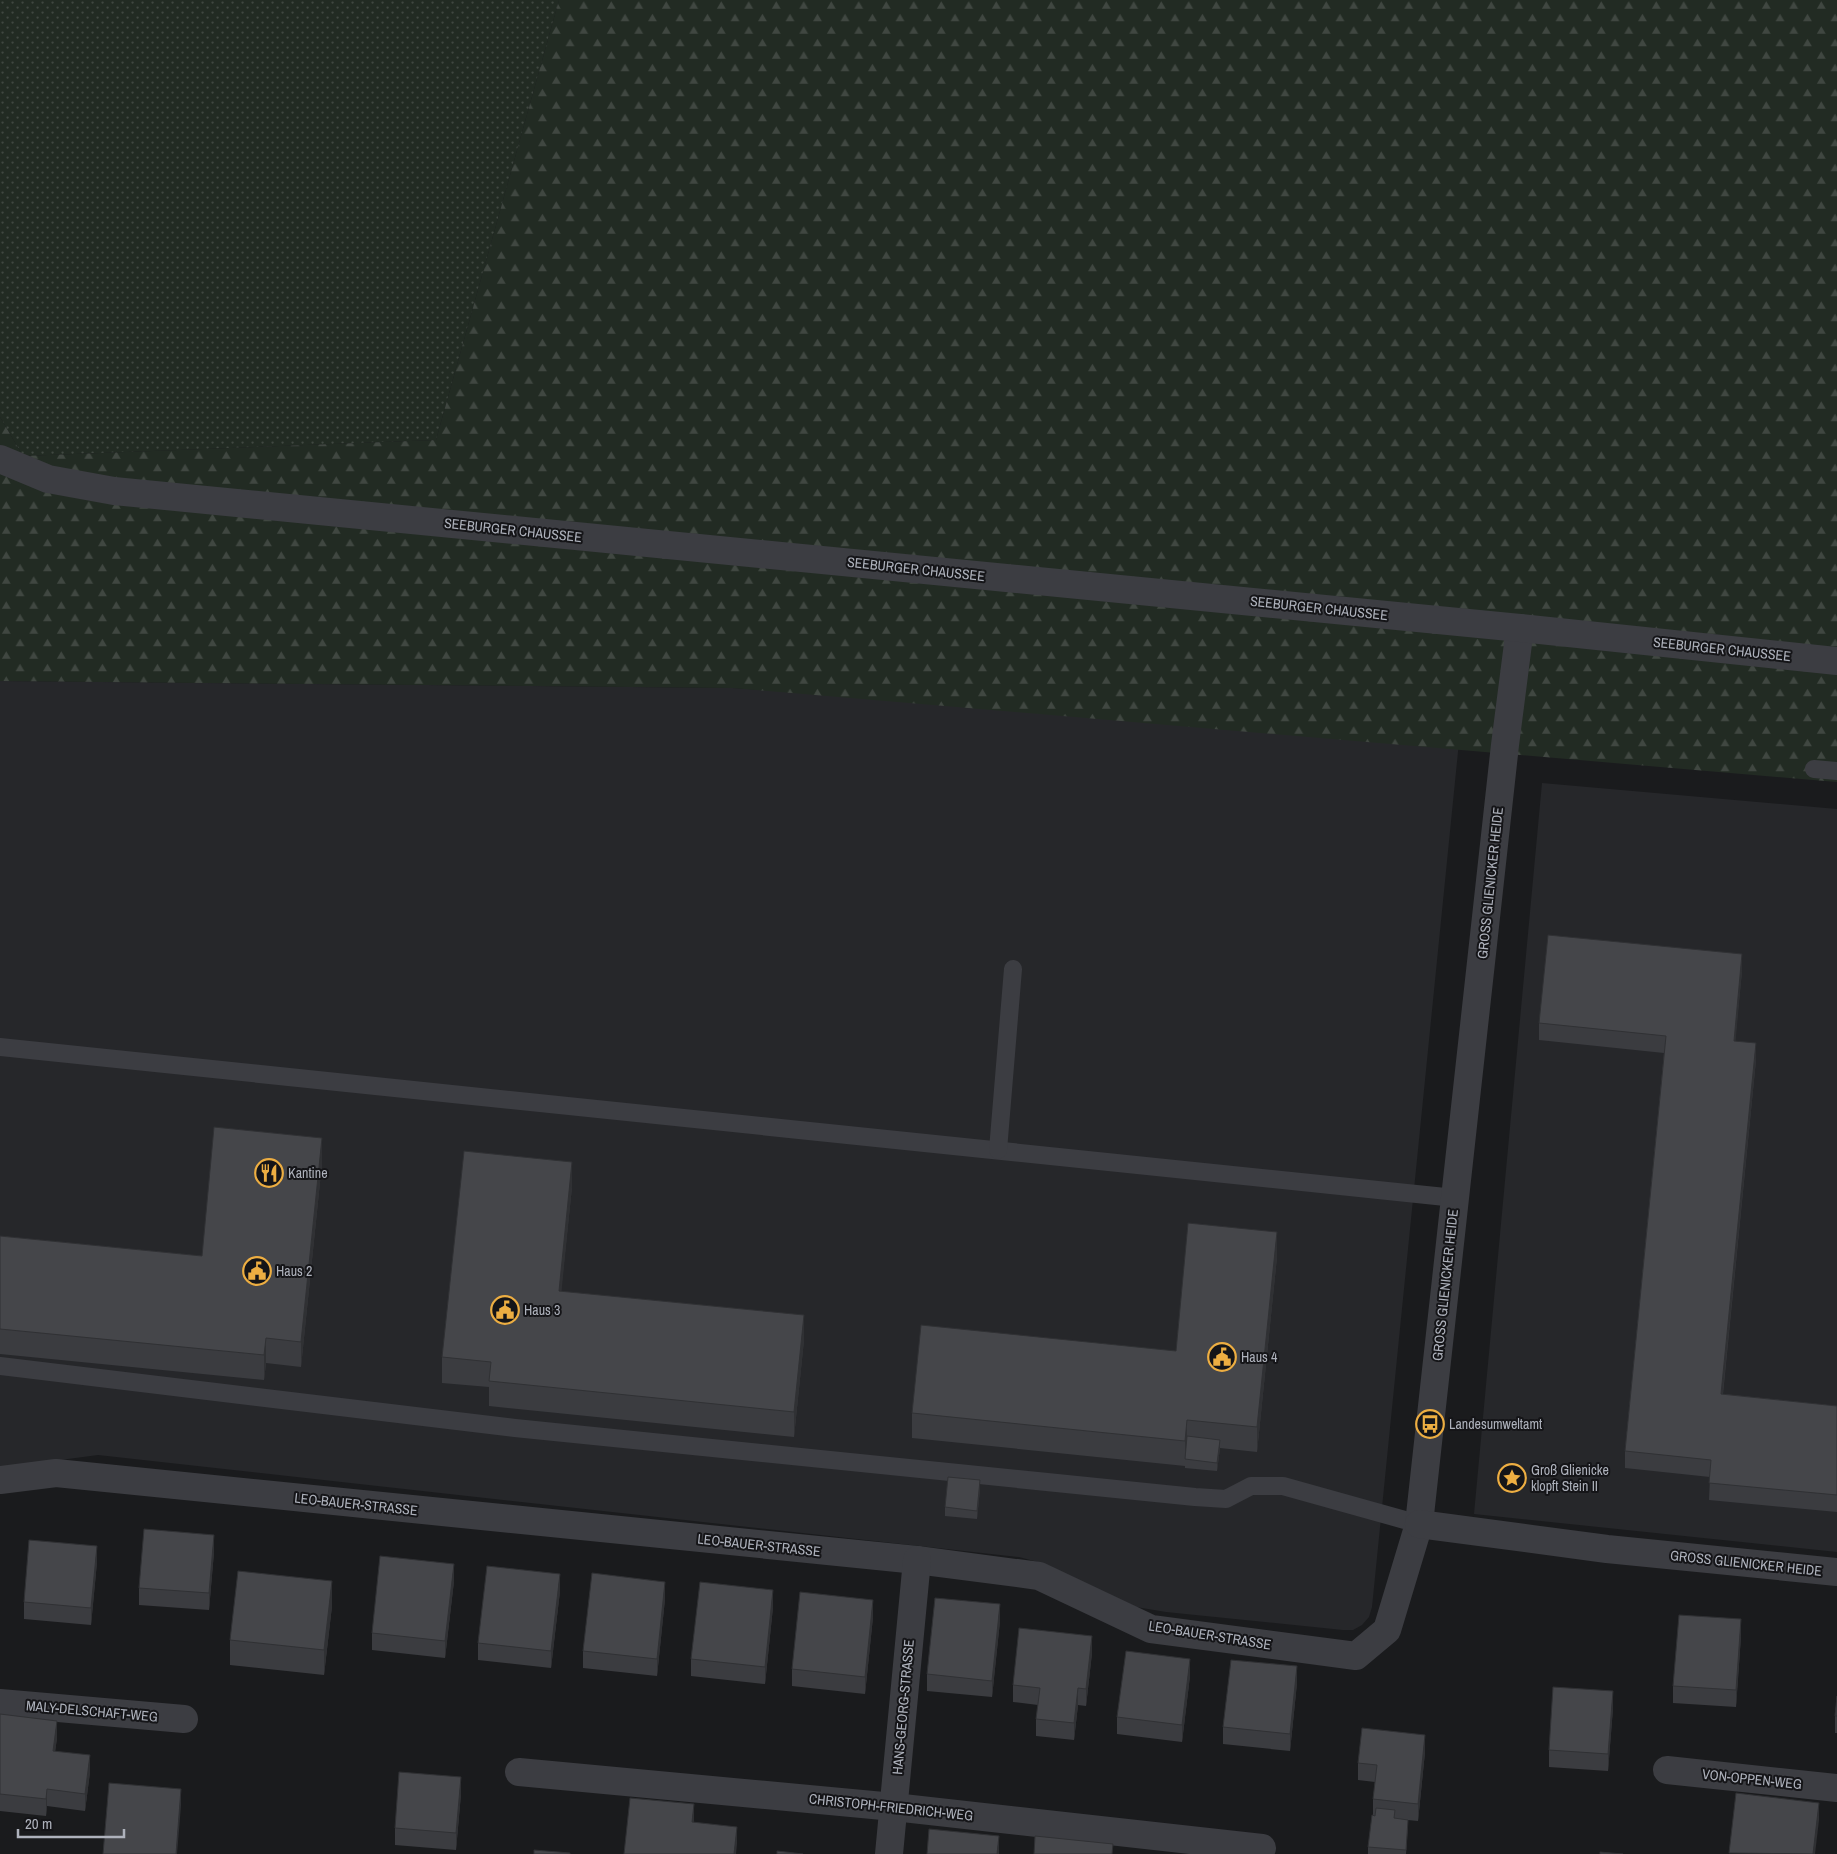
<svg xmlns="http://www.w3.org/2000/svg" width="1837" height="1854" font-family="'Archivo Narrow',sans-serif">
  <defs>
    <pattern id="grass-dots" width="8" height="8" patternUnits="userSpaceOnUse" patternTransform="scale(1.25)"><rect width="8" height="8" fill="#222b23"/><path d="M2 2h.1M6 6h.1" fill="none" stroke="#404741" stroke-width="1.8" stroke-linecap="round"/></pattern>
    <pattern id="forest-firs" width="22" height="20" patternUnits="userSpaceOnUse" patternTransform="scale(1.25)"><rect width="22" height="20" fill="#222b23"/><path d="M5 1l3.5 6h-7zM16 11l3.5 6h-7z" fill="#404741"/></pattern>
  </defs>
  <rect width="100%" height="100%" fill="#1a1b1d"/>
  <g fill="#26272a">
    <polygon points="0,681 733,688 1460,732 1372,1607 1369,1617 1362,1625 1353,1630 1343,1630 1166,1612 1136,1607 1045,1564 1019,1557 98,1455 0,1468"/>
    <polygon points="1542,783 1837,809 1837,1552 1474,1514"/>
  </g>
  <polygon fill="url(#grass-dots)" points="0,0 559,0 436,440 23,456 0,417"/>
  <polygon fill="url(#forest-firs)" points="559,0 1837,0 1837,782 733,688 0,681 0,417 23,456 436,440"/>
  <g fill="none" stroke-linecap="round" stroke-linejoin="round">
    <g stroke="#3c3d42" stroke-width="18">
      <polyline points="1814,769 1837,771"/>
      <polyline points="0,1047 1455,1198"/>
      <polyline points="998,1150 1013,969"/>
      <polyline points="0,1366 515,1428 1195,1497 1226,1499 1251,1486 1283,1486 1419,1524"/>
    </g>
    <g stroke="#3c3d42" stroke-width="28">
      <polyline points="0,1480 56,1473 917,1560 1039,1576 1151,1629 1356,1656 1387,1630 1419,1524 1505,745 1520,628"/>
      <polyline points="1419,1524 1607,1549 1837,1572"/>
      <polyline points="0,1703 184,1719"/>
      <polyline points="1667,1770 1837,1788"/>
      <polyline points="519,1772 894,1807 1262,1848"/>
      <polyline points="889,1854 917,1560"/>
    </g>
    <polyline stroke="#3c3d42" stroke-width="28" points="0,459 48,479 114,491 1520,628 1837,661"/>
  </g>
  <g fill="#3b3c40">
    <polygon points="1742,971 1735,1041 1756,1060 1723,1394 1837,1406 1837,1512 1709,1500 1710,1477 1625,1468 1625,1451 1664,1053 1539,1040 1539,1023"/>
    <polygon points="322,1163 301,1367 266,1363 264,1380 0,1354 0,1236 202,1256"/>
    <polygon points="572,1187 561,1291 804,1340 794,1437 489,1406 489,1387 442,1383 442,1357"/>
    <polygon points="1277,1257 1257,1452 1220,1448 1217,1471 1185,1468 1185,1466 912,1438 912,1413 1176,1351"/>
    <polygon points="980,1489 977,1519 945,1516 945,1507"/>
    <polygon points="214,1552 209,1610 139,1605 139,1588"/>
    <polygon points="97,1562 91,1625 24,1619 24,1602"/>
    <polygon points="454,1581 445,1658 372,1650 372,1633"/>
    <polygon points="560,1591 551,1668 478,1660 478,1643"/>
    <polygon points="665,1599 657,1676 583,1668 583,1651"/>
    <polygon points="332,1606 324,1675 230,1665 230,1640"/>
    <polygon points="773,1607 765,1684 691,1676 691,1659"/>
    <polygon points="873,1617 865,1694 792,1686 792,1669"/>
    <polygon points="1000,1621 992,1697 927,1691 927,1674"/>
    <polygon points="1741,1636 1736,1707 1673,1703 1673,1686"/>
    <polygon points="1092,1653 1086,1706 1078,1705 1074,1740 1036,1736 1036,1719 1038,1705 1013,1702 1013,1685"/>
    <polygon points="1190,1676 1182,1742 1117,1734 1117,1717"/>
    <polygon points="1297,1683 1290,1751 1223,1744 1223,1727"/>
    <polygon points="1837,1696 1837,1733 1835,1733 1835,1716"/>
    <polygon points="1613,1708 1608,1771 1549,1767 1549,1750"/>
    <polygon points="0,1714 57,1738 55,1751 90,1772 85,1811 47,1806 46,1816 0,1811"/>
    <polygon points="1425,1752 1418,1821 1408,1820 1406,1854 1368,1854 1368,1847 1373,1816 1373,1799 1375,1782 1358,1780 1358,1763"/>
    <polygon points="461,1794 456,1850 395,1845 395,1828"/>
  </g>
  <g fill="#303134">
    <polygon points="1742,954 1742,971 1734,1058 1734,1041"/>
    <polygon points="1756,1043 1756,1060 1721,1411 1721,1394"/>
    <polygon points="322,1138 322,1163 301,1367 301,1342"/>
    <polygon points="572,1162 572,1187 559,1316 559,1291"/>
    <polygon points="1277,1232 1277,1257 1257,1452 1257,1427"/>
    <polygon points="804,1315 804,1340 794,1437 794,1412"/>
    <polygon points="266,1338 266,1363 264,1380 264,1355"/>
    <polygon points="1187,1420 1187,1445 1185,1459 1185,1441"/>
    <polygon points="1220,1440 1220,1448 1217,1471 1217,1463"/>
    <polygon points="980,1480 980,1489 977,1519 977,1511"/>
    <polygon points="214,1535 214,1552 209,1610 209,1593"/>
    <polygon points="97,1546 97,1562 91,1625 91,1608"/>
    <polygon points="454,1564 454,1581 445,1658 445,1641"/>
    <polygon points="560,1574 560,1591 551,1668 551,1651"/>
    <polygon points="332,1581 332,1606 324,1675 324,1650"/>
    <polygon points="665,1582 665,1599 657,1676 657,1659"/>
    <polygon points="773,1590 773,1607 765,1684 765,1667"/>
    <polygon points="873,1600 873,1617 865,1694 865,1677"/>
    <polygon points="1000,1604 1000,1621 992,1697 992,1681"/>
    <polygon points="1741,1619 1741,1636 1736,1707 1736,1690"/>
    <polygon points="1092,1636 1092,1653 1086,1706 1086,1689"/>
    <polygon points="1190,1659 1190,1676 1182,1742 1182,1725"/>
    <polygon points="1297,1666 1297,1683 1290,1751 1290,1734"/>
    <polygon points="1078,1688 1078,1705 1074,1740 1074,1723"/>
    <polygon points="1613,1691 1613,1708 1608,1771 1608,1754"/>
    <polygon points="57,1721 57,1738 53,1768 53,1751"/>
    <polygon points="1425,1735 1425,1752 1418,1821 1418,1804"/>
    <polygon points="90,1755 90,1772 85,1811 85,1794"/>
    <polygon points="461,1777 461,1794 456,1850 456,1833"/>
    <polygon points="47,1789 47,1806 46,1816 46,1799"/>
    <polygon points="181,1789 181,1806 177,1854 176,1854"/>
    <polygon points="1819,1803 1819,1820 1815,1854 1813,1854"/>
    <polygon points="694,1804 694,1821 692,1839 692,1822"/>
    <polygon points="1408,1820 1408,1828 1406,1854 1406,1850"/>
    <polygon points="737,1827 737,1844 736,1854 734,1854"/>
    <polygon points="999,1836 999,1854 997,1854"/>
  </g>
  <g fill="#45464a" stroke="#303134">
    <polygon points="1548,935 1742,954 1734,1041 1756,1043 1721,1394 1837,1406 1837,1495 1709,1483 1711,1460 1625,1451 1666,1036 1539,1023"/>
    <polygon points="214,1127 322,1138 301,1342 266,1338 264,1355 0,1329 0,1236 202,1256"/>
    <polygon points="464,1151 572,1162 559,1291 804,1315 794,1412 489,1381 491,1362 442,1357"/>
    <polygon points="1188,1223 1277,1232 1257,1427 1187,1420 1185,1441 912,1413 921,1325 1176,1351"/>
    <polygon points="1187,1436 1220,1440 1217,1463 1185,1459"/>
    <polygon points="948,1477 980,1480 977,1511 945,1507"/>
    <polygon points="144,1529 214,1535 209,1593 139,1588"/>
    <polygon points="29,1540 97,1546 91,1608 24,1602"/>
    <polygon points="380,1556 454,1564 445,1641 372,1633"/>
    <polygon points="487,1566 560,1574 551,1651 478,1643"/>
    <polygon points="238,1571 332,1581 324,1650 230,1640"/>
    <polygon points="592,1573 665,1582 657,1659 583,1651"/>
    <polygon points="700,1582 773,1590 765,1667 691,1659"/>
    <polygon points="800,1592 873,1600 865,1677 792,1669"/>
    <polygon points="935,1598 1000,1604 992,1681 927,1674"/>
    <polygon points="1679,1615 1741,1619 1736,1690 1673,1686"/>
    <polygon points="1019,1628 1092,1636 1086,1689 1078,1688 1074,1723 1036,1719 1040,1688 1013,1685"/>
    <polygon points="1126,1651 1190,1659 1182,1725 1117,1717"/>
    <polygon points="1231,1660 1297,1666 1290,1734 1223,1727"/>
    <polygon points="1553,1687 1613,1691 1608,1754 1549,1750"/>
    <polygon points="1837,1696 1837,1716 1835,1716"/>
    <polygon points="0,1714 57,1721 53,1751 90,1755 85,1794 47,1789 46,1799 0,1794"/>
    <polygon points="1362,1728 1425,1735 1418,1804 1373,1799 1377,1765 1358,1763"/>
    <polygon points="399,1772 461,1777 456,1833 395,1828"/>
    <polygon points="109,1783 181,1789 176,1854 103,1854"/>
    <polygon points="1736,1793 1819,1803 1813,1854 1729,1853"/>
    <polygon points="630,1798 694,1804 692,1822 737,1827 734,1854 624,1854"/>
    <polygon points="1376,1808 1395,1810 1394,1818 1408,1820 1406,1850 1368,1847 1372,1815 1375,1816"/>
    <polygon points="929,1829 999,1836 997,1854 927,1854"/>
    <polygon points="1035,1836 1113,1844 1112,1854 1034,1854"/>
    <polygon points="534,1850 570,1853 570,1854 534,1854"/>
    <polygon points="777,1851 803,1854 777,1854"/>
    <polygon points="1600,1852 1623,1854 1600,1854"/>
  </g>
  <defs>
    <symbol id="restaurant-ring" viewBox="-11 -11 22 22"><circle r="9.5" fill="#151518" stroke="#edae42" stroke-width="1.5"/><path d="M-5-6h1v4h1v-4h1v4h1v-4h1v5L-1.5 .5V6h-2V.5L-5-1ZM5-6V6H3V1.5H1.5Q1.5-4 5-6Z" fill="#edae42"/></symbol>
    <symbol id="civic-ring" viewBox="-11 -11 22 22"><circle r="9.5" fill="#151518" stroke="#edae42" stroke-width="1.5"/><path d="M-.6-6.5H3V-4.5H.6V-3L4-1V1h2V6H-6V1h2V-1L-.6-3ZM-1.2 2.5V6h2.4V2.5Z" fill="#edae42"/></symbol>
    <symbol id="bus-ring" viewBox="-11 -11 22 22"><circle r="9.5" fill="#151518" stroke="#edae42" stroke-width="1.5"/><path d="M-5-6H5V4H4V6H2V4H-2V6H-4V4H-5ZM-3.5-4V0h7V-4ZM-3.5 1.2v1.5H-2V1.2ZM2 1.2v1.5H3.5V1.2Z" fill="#edae42"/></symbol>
    <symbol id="sight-ring" viewBox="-11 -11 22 22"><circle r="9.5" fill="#151518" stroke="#edae42" stroke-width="1.5"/><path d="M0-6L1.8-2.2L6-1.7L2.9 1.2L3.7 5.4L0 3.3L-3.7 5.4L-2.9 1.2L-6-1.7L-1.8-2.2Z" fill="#edae42"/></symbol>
  </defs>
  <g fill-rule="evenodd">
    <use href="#restaurant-ring" x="253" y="1157" width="32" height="32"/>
    <use href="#civic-ring" x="241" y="1255" width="32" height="32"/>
    <use href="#civic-ring" x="489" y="1294" width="32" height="32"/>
    <use href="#civic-ring" x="1206" y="1341" width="32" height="32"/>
    <use href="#bus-ring" x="1414" y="1408" width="32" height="32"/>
    <use href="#sight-ring" x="1496" y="1462" width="32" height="32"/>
  </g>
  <g text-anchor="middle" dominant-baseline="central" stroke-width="4" stroke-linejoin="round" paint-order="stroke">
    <g font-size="14" fill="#aeb2bc" stroke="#151518">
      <text transform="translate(513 530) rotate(6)">SEEBURGER CHAUSSEE</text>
      <text transform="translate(916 569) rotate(6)">SEEBURGER CHAUSSEE</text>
      <text transform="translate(1319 608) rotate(6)">SEEBURGER CHAUSSEE</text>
      <text transform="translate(1722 649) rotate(6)">SEEBURGER CHAUSSEE</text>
      <text transform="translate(1490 883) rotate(-84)">GROSS GLIENICKER HEIDE</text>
      <text transform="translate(1445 1285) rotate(-84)">GROSS GLIENICKER HEIDE</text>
      <text transform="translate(356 1504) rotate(6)">LEO-BAUER-STRASSE</text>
      <text transform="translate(759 1545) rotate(6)">LEO-BAUER-STRASSE</text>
      <text transform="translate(1746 1563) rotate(6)">GROSS GLIENICKER HEIDE</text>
      <text transform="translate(1210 1635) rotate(9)">LEO-BAUER-STRASSE</text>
      <text transform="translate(903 1707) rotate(-85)">HANS-GEORG-STRASSE</text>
      <text transform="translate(92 1711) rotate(5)">MALY-DELSCHAFT-WEG</text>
      <text transform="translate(1752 1779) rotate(6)">VON-OPPEN-WEG</text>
      <text transform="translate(891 1807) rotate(6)">CHRISTOPH-FRIEDRICH-WEG</text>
    </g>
    <g font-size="14" fill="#aeb2bc" stroke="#151518" text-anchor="start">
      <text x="288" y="1173">Kantine</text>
      <text x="276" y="1271">Haus 2</text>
      <text x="524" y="1310">Haus 3</text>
      <text x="1241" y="1357">Haus 4</text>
      <text x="1449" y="1424">Landesumweltamt</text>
      <text x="1531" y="1470">Groß Glienicke<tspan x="1531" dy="16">klopft Stein II</tspan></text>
    </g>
  </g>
  <path d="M18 1829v8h106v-8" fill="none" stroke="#aeb2bc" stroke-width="2.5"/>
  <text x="25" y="1829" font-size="15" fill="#aeb2bc" stroke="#151518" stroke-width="4" paint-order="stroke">20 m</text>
</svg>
